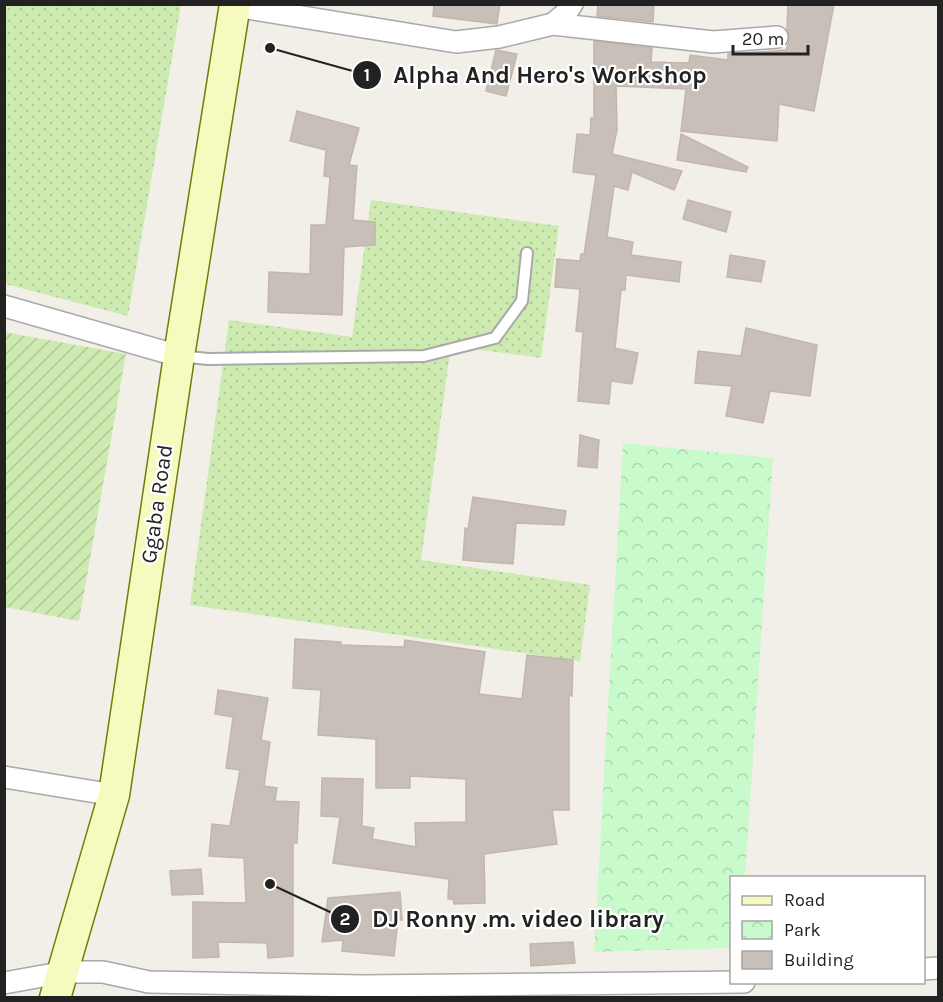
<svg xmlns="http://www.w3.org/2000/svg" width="943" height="1002" font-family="Karla,sans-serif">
  <defs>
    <pattern id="grass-dots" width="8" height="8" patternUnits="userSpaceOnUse" patternTransform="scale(1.5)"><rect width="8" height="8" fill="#cdebb0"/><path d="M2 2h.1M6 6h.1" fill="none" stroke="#b0c997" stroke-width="1.8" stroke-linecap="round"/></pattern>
    <pattern id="park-crowns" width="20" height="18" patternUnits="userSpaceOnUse" patternTransform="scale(1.5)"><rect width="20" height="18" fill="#c8facc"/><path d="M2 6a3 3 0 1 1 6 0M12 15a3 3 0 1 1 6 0" fill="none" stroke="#acd6af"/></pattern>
    <pattern id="garden-furrows" width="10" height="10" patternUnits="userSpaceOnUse" patternTransform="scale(1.5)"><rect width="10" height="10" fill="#cdebb0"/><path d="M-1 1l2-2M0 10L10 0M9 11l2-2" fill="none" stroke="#b0c997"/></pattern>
  </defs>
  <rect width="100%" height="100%" fill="#f2efe9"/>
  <g fill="url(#grass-dots)">
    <polygon points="4,5 181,5 128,316 5,284"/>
    <polygon points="371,200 559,226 541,358 451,346 421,560 590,585 580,661 190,605 229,320 352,337"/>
  </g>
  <polygon fill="url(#park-crowns)" points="623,443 773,458 745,877 732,878 731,948 594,952"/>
  <polygon fill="url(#garden-furrows)" points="4,332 126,354 79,621 5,607"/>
  <g fill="#c7bfb8" stroke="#c4b6ab" stroke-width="1.5">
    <polygon points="434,4 500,4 497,24 433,16"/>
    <polygon points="598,4 654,4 653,22 597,16"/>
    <polygon points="788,4 834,4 814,111 779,104 777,141 681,131 686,89 616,86 617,130 612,154 682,171 674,190 632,172 628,190 614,186 607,237 633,242 631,255 681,262 679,282 626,275 625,290 621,290 615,348 638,353 632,384 611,381 609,404 578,401 583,332 576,331 580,289 555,287 557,259 580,261 581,254 584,254 596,175 573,172 577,134 590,135 591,118 594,118 594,41 652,48 651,62 689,63 690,55 728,60 728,54 786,50 790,37 787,29"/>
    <polygon points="496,50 517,54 506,96 486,91"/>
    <polygon points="297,111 359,128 349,165 357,166 353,220 375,222 375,245 344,247 342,315 268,312 269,272 310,274 311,225 326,225 330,177 324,176 326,150 290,141"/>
    <polygon points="681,134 748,167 746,172 677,160"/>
    <polygon points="688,200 731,212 726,232 683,219"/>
    <polygon points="730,255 765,261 761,282 727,277"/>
    <polygon points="746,328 817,345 810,396 770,391 763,423 726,416 732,386 695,383 698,351 741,356"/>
    <polygon points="580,435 599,440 597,468 578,466"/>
    <polygon points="473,497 566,511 564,525 516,523 513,564 463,560 465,528 468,529"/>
    <polygon points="295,639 341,642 341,645 404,647 405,640 485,652 479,694 522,699 527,655 573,660 572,696 569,695 569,810 552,810 557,844 484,854 485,903 454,904 453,899 448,899 449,879 333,863 340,817 321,816 322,778 363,779 362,826 374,828 372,839 416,847 415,823 466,822 466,779 410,776 410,788 376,788 376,739 318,735 321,690 293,688"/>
    <polygon points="218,690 268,698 261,740 270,742 264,786 277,788 275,801 299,802 297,843 293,843 293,956 268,958 267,943 218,942 219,957 193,958 193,902 246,903 244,858 209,856 212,824 230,826 240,770 226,768 233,717 215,714"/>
    <polygon points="201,869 203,894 172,895 170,871"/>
    <polygon points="400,892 402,920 398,920 394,956 342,951 343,940 322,942 328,898"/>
    <polygon points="573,942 575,963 531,966 530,944"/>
  </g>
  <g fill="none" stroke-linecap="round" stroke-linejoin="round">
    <defs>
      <polyline id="service" points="180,356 208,359 424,356 495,338 522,301 527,253"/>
      <g id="minor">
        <polyline points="235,6 456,42 499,37 553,24 566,13 572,4"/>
        <polyline points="553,24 713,42 777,37"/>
        <polyline points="4,306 179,356"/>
        <polyline points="4,777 114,795"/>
        <polyline points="924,969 938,968"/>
        <polyline points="4,983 65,972 103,972 149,982 363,986 744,982"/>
      </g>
      <polyline id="secondary" points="55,998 114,795 179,356 235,4"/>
    </defs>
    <use href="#service" stroke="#a9a9a9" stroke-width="14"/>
    <use href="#minor" stroke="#a9a9a9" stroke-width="24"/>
    <use href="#secondary" stroke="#707d05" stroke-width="33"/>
    <use href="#service" stroke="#fff" stroke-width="10"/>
    <use href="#minor" stroke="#fff" stroke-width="21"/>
    <use href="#secondary" stroke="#f7fabf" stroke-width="30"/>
  </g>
  <g text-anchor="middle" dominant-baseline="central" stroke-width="4.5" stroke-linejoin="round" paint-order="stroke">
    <g font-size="22" fill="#222" stroke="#fff">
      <text transform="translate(157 504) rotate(-82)">Ggaba Road</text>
    </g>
  </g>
  <path fill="none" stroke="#222" stroke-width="2" d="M270 48L367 75M270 884L345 919"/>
  <g fill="#222" stroke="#fff" stroke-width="2">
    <circle cx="270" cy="48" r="6"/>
    <circle cx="270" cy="884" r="6"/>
    <circle cx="367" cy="75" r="15"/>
    <circle cx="345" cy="919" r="15"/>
  </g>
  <g font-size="18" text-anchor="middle" font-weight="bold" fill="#fff">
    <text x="367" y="81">1</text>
    <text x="345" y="925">2</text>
  </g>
  <g font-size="24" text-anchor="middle" font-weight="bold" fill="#222" stroke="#fff" stroke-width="4.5" stroke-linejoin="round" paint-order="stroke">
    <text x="550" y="83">Alpha And Hero's Workshop</text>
    <text x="518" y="927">DJ Ronny .m. video library</text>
  </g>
  <rect width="943" height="1002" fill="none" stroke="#222222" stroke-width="12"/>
  <rect x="730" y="876" width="195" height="108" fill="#ffffff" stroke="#a7a7a7" stroke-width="1.5"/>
  <rect x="742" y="896" width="30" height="9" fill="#f7fabf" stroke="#a7a7a7" stroke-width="1.5"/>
  <text x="784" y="906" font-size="18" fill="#222222">Road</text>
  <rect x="742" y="921" width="30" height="18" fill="url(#park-crowns)" stroke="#a7a7a7" stroke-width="1.5"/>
  <text x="784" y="936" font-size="18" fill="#222222">Park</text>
  <rect x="742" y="951" width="30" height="18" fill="#c7bfb8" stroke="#a7a7a7" stroke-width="1.5"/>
  <text x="784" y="966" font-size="18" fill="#222222">Building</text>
  <path d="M733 45v9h75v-9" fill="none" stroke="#222222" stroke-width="3"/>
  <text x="742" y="45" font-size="18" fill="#222222" stroke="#ffffff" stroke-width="4.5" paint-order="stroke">20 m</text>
</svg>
